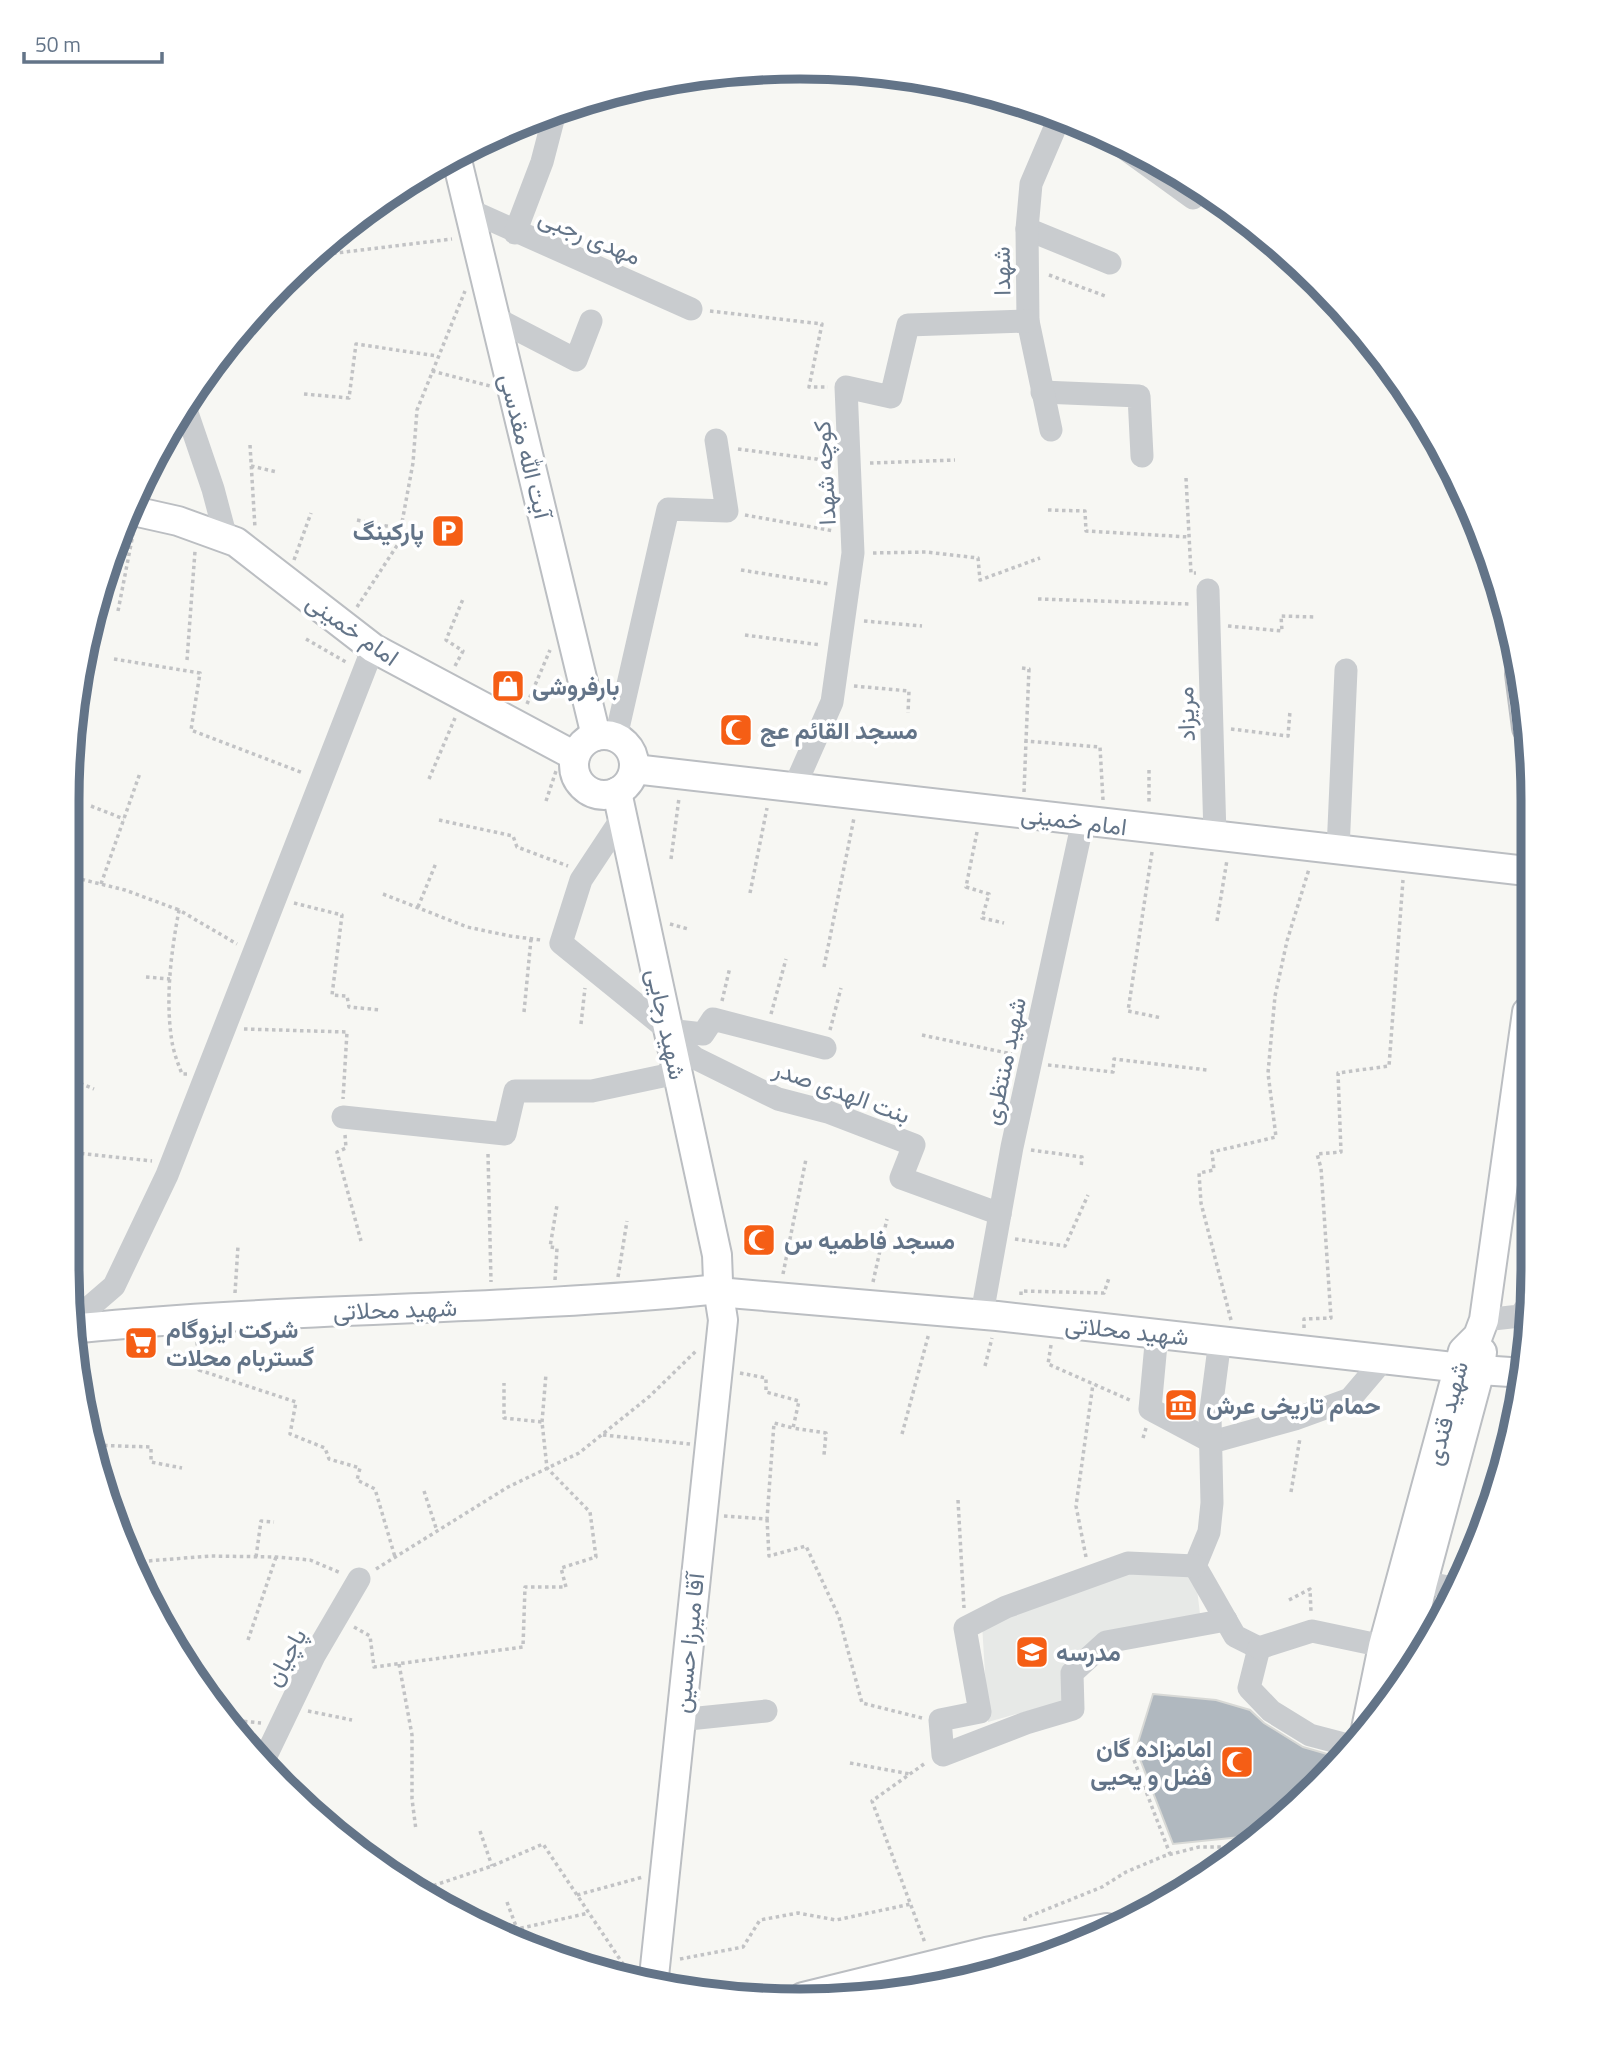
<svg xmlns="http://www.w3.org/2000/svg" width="1600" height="2068" font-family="'Titillium Web',Vazirmatn,sans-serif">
  <rect width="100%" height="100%" fill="#f7f7f3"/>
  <polygon fill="#e7e9e7" points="1183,1569 1196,1581 1200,1614 1099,1634 1061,1669 1063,1701 988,1722 982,1624 1127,1571"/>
  <polygon fill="#b0b8bf" stroke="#d8d9d6" stroke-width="2" points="1153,1694 1216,1700 1250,1710 1264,1723 1303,1747 1334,1756 1332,1770 1318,1787 1260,1835 1173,1844 1136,1749"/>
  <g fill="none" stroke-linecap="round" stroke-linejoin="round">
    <defs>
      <g id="major">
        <polyline points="456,156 596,736"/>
        <polyline points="129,510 178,521 236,542 373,648 575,756"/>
        <polyline points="1520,674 1527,728"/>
        <circle cx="604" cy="765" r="30"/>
        <polyline points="634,769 1527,871"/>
        <polyline points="617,792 717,1255 718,1281"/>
        <polyline points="729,1293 997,1316 1480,1370 1525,1373"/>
        <path d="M 80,1328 C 290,1307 500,1311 709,1290"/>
        <polyline points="1397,1691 1423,1582 1480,1370 1482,1352"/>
        <polyline points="1366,1729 1383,1646 1463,1351 1478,1336 1484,1320 1527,1012"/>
        <polyline points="653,1986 723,1320 720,1301"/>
        <polyline points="803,1997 986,1952 1107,1928"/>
      </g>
    </defs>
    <use href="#major" stroke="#bbbec2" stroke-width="32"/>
    <g stroke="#c2c3c5" stroke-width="3.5" stroke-dasharray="3.5 3.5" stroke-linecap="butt">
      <polyline points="521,122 532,125"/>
      <polyline points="312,256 452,239"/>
      <polyline points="1049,275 1105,296"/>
      <polyline points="710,311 822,324 809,387 828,387"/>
      <polyline points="432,371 490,386"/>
      <polyline points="304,394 349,398 356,344 437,356"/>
      <polyline points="250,445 255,528"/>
      <polyline points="738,449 831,461"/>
      <polyline points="870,463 955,460"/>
      <polyline points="251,466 277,472"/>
      <polyline points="1186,478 1191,573 1196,573"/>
      <polyline points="1048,510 1085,511 1086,531 1189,537"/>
      <polyline points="745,515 834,531"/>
      <polyline points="357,520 401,529"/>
      <polyline points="873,553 926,552 978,558 980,580 1040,558"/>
      <polyline points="294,560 311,513"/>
      <polyline points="741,570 829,584"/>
      <polyline points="1038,599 1189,604"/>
      <polyline points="357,607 398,544 413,463 417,410 465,291"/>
      <polyline points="118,611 133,534"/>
      <polyline points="864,621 922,626"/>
      <polyline points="1228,626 1282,631 1281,616 1314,617"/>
      <polyline points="745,635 821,645"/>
      <polyline points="306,639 346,662"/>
      <polyline points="114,659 200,673 191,730 303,773"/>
      <polyline points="187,660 195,551"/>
      <polyline points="455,666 463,651 446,640 463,599"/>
      <polyline points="1022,668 1029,669 1026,741 1100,747 1103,800"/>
      <polyline points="854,686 909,691 908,713"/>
      <polyline points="527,704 550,650"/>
      <polyline points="1231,729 1288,736 1290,711"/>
      <polyline points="1149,770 1149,805"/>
      <polyline points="429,779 455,718"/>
      <polyline points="1024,792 1026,741"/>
      <polyline points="546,801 556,771"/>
      <polyline points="91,806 124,819"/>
      <polyline points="439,820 513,836 517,847 568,866"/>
      <polyline points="977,832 966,887 989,894 982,918 1004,923"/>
      <polyline points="1152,852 1128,1011 1162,1018"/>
      <polyline points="671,859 679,798"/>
      <polyline points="68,876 125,890 179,910"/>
      <polyline points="101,884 140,773"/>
      <polyline points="750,893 767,808"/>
      <polyline points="383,894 467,927 510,936 541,940"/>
      <polyline points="294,903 342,915 332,995 347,996 349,1007 381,1010"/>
      <polyline points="418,907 436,863"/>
      <polyline points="1217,921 1227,860"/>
      <polyline points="670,924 688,929"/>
      <polyline points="824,967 854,818"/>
      <polyline points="146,977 170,979"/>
      <polyline points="722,1001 730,967"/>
      <polyline points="524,1012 531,939"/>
      <polyline points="771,1014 786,959"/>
      <polyline points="581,1024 585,988"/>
      <polyline points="244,1029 347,1032 343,1099"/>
      <polyline points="830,1030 841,988"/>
      <polyline points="922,1035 1012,1054"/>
      <polyline points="1048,1065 1113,1072 1114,1059 1207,1070"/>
      <path d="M 187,1074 L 182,1074 C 178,1064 174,1053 172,1042 C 165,999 171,953 179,910 L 237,944"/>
      <polyline points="67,1078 94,1089"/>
      <polyline points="345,1135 346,1148 337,1152 361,1241"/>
      <polyline points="1031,1150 1082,1157 1081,1168"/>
      <polyline points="67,1152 152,1161"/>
      <polyline points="488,1154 491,1282"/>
      <polyline points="1015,1239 1065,1246 1088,1195"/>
      <polyline points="783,1274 806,1159"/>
      <polyline points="618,1277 627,1221"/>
      <polyline points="555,1280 557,1248 550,1247 557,1205"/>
      <polyline points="873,1282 887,1219"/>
      <polyline points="235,1293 238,1246"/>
      <polyline points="1021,1295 1021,1291 1104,1293 1109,1278"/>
      <polyline points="1231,1320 1201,1203 1199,1173 1214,1170 1212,1152 1276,1137 1268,1073 1275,996 1287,941 1309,869"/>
      <polyline points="1304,1328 1304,1319 1331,1318 1321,1168 1317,1154 1341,1152 1338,1073 1389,1066 1403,880"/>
      <polyline points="197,1342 199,1370 296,1402 290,1434 325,1448 329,1459 360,1468 357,1480 375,1489 395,1557"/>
      <polyline points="1051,1345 1048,1364 1132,1401"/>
      <polyline points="985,1366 992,1338"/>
      <polyline points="740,1373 766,1378 766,1392 799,1401 793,1428 826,1433 824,1455"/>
      <polyline points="542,1422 546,1374"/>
      <polyline points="902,1434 929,1333"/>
      <polyline points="603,1435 690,1444"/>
      <polyline points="1143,1438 1146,1428"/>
      <polyline points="90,1445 151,1447 151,1462 182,1468"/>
      <polyline points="424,1491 437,1531"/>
      <polyline points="1291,1492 1300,1438"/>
      <polyline points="958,1500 964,1608"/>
      <polyline points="724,1516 767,1519 774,1423 793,1428"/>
      <polyline points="767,1519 769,1556 806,1546 839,1617 862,1703 922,1718"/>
      <polyline points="256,1557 261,1521 274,1522"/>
      <polyline points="1086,1557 1076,1506 1093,1384"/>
      <polyline points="135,1562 210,1556 276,1557 310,1560 341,1573"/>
      <polyline points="376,1569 508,1487 579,1453 650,1396 697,1350"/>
      <polyline points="1289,1600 1310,1589 1311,1612"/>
      <polyline points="354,1627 370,1636 374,1667 523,1647 525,1587 566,1587 561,1568 596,1557 590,1512 547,1468 542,1422 504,1418 504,1383"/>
      <polyline points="248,1640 276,1557"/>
      <polyline points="399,1664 412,1735 412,1799 416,1830"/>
      <polyline points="308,1711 352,1720"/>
      <polyline points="230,1720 261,1723"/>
      <polyline points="1134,1760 1170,1854"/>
      <polyline points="850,1763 910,1774"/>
      <polyline points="924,1764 872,1801 925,1943"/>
      <polyline points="480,1831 492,1866"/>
      <polyline points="420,1890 492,1866 543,1844 631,1976"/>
      <polyline points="577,1895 643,1877"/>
      <polyline points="507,1902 517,1929"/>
      <polyline points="1025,1921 1025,1918 1102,1887 1126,1872 1164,1856 1199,1847 1231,1847 1234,1856"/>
      <polyline points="521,1946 517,1929 589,1913"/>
      <polyline points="680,1959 743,1947 760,1920 798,1913 836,1920 911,1904"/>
    </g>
    <g stroke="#c9cccf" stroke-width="23">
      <polyline points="1110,138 1193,198"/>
      <polyline points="469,210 691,309"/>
      <polyline points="1027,229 1110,263"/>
      <polyline points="515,233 542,162 555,112"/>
      <polyline points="495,318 576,360 591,321"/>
      <polyline points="1042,392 1139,396 1142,456"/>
      <polyline points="185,407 213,489 226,538"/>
      <polyline points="1051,430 1028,321 1027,229 1031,184 1060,116"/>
      <polyline points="1208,590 1215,836"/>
      <polyline points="616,737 668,509 727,511 716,440"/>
      <polyline points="794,788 832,702 853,553 846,387 891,397 908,325 1028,321"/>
      <polyline points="622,818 581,880 561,943 668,1030 703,1034 713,1019 825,1048"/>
      <polyline points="1338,850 1346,670"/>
      <polyline points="669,1036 695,1058 778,1099 828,1112 914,1145 901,1178 1000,1214"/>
      <polyline points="343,1117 505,1134 515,1091 592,1091 677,1073"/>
      <polyline points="982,1314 1012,1147 1083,821"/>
      <polyline points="78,1317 114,1286 167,1175 373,648"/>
      <polyline points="1484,1320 1520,1316 1527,1306"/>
      <polyline points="1157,1333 1150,1409 1212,1442 1295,1419 1350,1399 1384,1359"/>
      <polyline points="1220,1340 1210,1417 1212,1503 1209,1532 1195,1566 1235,1636 1259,1648"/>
      <polyline points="1195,1566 1128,1563 1006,1607 965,1628 980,1712 940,1720 943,1755 1026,1723 1073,1709 1072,1673 1106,1642 1226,1620"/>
      <polyline points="1423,1582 1453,1588"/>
      <polyline points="1259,1648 1249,1688 1271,1711 1310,1735 1352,1746"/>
      <polyline points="1259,1648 1312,1631 1383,1646"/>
      <polyline points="679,1720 766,1711"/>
      <polyline points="263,1762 314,1656 359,1579"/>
    </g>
    <use href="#major" stroke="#fff" stroke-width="28"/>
  </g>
  <defs>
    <symbol id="parking-square" viewBox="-11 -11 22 22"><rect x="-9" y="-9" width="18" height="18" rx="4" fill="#f55e15" stroke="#fff"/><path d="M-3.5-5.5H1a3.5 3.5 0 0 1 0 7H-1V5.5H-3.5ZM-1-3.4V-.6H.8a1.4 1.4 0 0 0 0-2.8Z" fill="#fff"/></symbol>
    <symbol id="shop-square" viewBox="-11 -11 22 22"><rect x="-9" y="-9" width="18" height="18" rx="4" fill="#f55e15" stroke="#fff"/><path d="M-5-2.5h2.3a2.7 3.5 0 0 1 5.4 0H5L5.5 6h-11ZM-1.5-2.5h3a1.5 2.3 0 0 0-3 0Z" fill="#fff"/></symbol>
    <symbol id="mosque-square" viewBox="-11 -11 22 22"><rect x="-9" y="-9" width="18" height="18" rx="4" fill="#f55e15" stroke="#fff"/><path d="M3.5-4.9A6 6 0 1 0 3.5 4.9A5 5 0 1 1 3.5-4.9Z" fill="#fff"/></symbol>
    <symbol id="supermarket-square" viewBox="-11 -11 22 22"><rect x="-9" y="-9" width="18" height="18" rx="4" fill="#f55e15" stroke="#fff"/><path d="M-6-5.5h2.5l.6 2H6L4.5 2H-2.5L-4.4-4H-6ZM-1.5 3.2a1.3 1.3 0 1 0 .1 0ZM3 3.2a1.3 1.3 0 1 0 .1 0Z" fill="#fff"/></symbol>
    <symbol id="museum-square" viewBox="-11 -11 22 22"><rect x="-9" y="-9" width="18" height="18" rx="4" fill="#f55e15" stroke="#fff"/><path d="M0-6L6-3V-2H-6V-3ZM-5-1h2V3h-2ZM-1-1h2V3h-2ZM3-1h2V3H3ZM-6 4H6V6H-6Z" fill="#fff"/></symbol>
    <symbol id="school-square" viewBox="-11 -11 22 22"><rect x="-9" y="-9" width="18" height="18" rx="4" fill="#f55e15" stroke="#fff"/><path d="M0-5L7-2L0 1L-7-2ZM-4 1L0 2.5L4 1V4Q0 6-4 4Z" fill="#fff"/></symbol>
  </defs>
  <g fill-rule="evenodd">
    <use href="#parking-square" x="429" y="512" width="38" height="38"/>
    <use href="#shop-square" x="489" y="667" width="38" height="38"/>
    <use href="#mosque-square" x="717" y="711" width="38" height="38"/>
    <use href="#mosque-square" x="740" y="1221" width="38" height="38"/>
    <use href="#supermarket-square" x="122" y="1324" width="38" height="38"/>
    <use href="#museum-square" x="1162" y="1386" width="38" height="38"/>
    <use href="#school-square" x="1013" y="1633" width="38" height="38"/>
    <use href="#mosque-square" x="1218" y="1743" width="38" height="38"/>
  </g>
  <g text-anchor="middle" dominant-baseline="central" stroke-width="7" stroke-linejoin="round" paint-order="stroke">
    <g font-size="24" fill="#637488" stroke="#fff">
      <text transform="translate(590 236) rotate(23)">مهدی رجبی</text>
      <text transform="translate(1001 271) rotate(-91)">شهدا</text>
      <text transform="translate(526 446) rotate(76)">آیت الله مقدسی</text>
      <text transform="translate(824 473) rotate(-93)">کوچه شهدا</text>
      <text transform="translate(353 629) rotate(35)">امام خمینی</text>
      <text transform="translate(1185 714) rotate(-92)">مریزاد</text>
      <text transform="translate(1074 820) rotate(7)">امام خمینی</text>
      <text transform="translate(667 1024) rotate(78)">شهید رجایی</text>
      <text transform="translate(1004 1061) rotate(-78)">شهید منتظری</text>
      <text transform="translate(842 1091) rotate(20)">بنت الهدی صدر</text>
      <text transform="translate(395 1309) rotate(-2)">شهید محلاتی</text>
      <text transform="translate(1127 1330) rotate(6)">شهید محلاتی</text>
      <text transform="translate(1446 1413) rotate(-75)">شهید قندی</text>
      <text transform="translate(688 1643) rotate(-84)">آقا میرزا حسین</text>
      <text transform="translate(285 1657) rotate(-62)">پاچیان</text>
    </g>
    <g font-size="24" font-weight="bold" fill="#637488" stroke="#fff" text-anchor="start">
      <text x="424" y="531" text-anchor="end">پارکینگ</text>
      <text x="532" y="686">بارفروشی</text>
      <text x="760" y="730">مسجد القائم عج</text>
      <text x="784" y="1240">مسجد فاطمیه س</text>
      <text x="166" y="1329">شرکت ایزوگام<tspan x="166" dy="28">گستربام محلات</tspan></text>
      <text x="1206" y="1405">حمام تاریخی عرش</text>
      <text x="1056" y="1652">مدرسه</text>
      <text x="1212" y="1748" text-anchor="end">امامزاده گان<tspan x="1212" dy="28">فضل و یحیی</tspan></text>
    </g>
  </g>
  <path d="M0 0H1600V2068H0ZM800 79H800A721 721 0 0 1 1521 800V1268A721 721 0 0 1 800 1989H800A721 721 0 0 1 79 1268V800A721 721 0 0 1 800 79Z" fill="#fff" fill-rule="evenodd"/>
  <path fill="none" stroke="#637488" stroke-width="9" d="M800 79H800A721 721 0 0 1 1521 800V1268A721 721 0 0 1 800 1989H800A721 721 0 0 1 79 1268V800A721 721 0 0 1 800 79Z"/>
  <path d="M24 52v10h138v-10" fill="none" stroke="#637488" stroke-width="3.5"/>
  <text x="35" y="52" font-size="21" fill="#637488" stroke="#ffffff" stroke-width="5" paint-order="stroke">50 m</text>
</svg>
